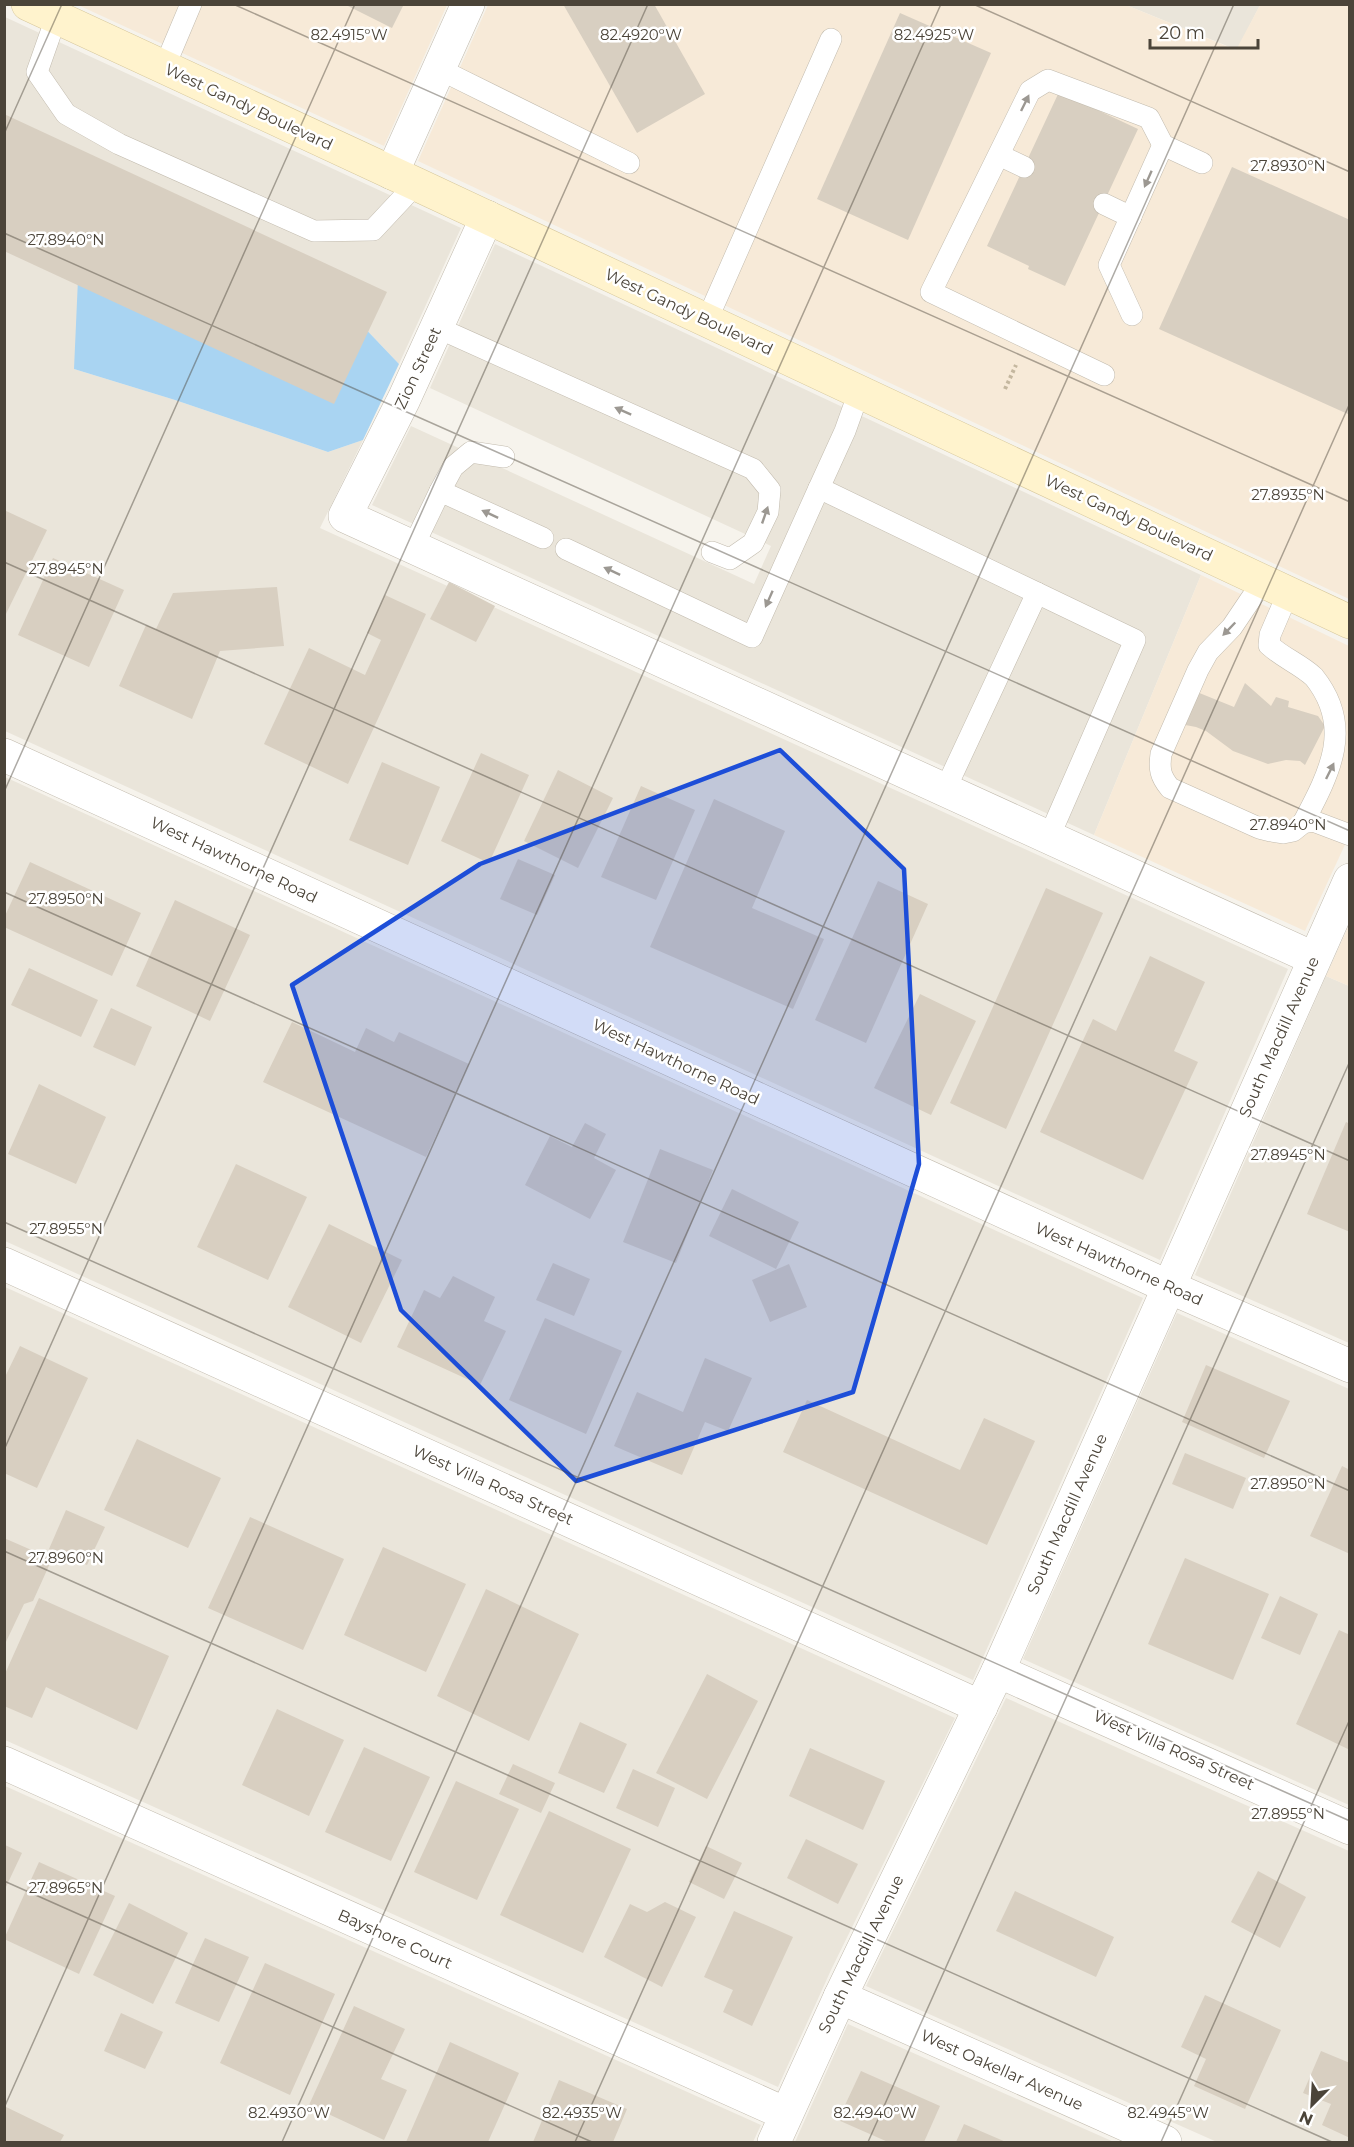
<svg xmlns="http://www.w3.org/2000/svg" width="1354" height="2147" font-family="Montserrat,sans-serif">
  <rect width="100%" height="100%" fill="#f6f3ec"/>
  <g fill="#eae5da">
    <polygon points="1126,5 1260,5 1237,50"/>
    <polygon points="5,17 461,228 399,364 358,321 74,369 175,400 328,452 363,440 320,528 1288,969 1160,1260 5,731"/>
    <polygon points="495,244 1201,575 1094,835 372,505 411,426 754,584 771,546 430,388"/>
    <polygon points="5,777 1143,1298 973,1680 5,1241"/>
    <polygon points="1326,976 1349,986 1349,1343 1195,1275"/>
    <polygon points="5,1287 955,1718 831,1970 778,2087 5,1740"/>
    <polygon points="1177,1313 1349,1389 1349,1805 1023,1659"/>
    <polygon points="1006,1698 1349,1851 1349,2142 1217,2142 866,1986"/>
    <polygon points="5,1786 761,2125 753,2142 5,2142"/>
    <polygon points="848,2024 1114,2142 795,2142"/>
  </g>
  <g fill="#f7ead8">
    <polygon points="78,5 447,5 384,146"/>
    <polygon points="488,5 1126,5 1236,50 1260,5 1349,5 1349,599 418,161"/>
    <polygon points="1201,575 1349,646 1349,836 1305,931 1094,835"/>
    <polygon points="1349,925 1349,986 1326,976"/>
  </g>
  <polygon fill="#a9d4f2" points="78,279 358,321 399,364 363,440 328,452 175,400 74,369"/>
  <g fill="#d8cfc1">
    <polygon points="344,4 404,4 392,28"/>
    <polygon points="563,4 654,4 705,94 637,133"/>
    <polygon points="900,13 991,53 908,240 817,199"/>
    <polygon points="1059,92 1138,129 1065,286 1028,269 1029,266 987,246"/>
    <polygon points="4,114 387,292 334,404 4,251"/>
    <polygon points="1232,167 1350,220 1350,415 1159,329"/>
    <polygon points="4,510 47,530 4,618"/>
    <polygon points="53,558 124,590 89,667 18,635"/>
    <polygon points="449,582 495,606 476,642 430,619"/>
    <polygon points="277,587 284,646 220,651 192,719 119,686 146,625 156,629 173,593"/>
    <polygon points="385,595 426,614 348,784 264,744 309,648 365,675 381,640 367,633"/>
    <polygon points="1245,683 1271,706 1276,697 1289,701 1288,707 1318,716 1325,726 1305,765 1300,761 1286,760 1268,764 1233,751 1206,731 1196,727 1180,724 1192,690 1234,707"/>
    <polygon points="481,753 529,775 489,863 441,841"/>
    <polygon points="382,762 440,787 408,865 349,840"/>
    <polygon points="558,770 613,798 578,868 524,841"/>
    <polygon points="641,786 695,810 656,900 601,877"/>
    <polygon points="714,799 785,831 752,908 824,939 793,1009 650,947"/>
    <polygon points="518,859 555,875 537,915 500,899"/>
    <polygon points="30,862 141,913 112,976 4,927 4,918"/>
    <polygon points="878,881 928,904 866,1043 815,1020"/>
    <polygon points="1046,888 1103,913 1006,1129 950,1103"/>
    <polygon points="175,900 250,935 210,1021 136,986"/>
    <polygon points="1150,956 1205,982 1174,1051 1198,1062 1143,1180 1040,1132 1093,1019 1116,1031"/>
    <polygon points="29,968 98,1000 81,1037 11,1005"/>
    <polygon points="920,994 976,1021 931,1115 874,1088"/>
    <polygon points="111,1008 152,1027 135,1066 93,1047"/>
    <polygon points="292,1022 355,1052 366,1028 394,1042 399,1032 469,1064 426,1157 263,1082"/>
    <polygon points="39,1084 106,1117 76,1184 8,1154"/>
    <polygon points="1346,1122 1350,1124 1350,1232 1307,1214"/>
    <polygon points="585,1123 606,1134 594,1158 616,1170 590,1219 525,1185 550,1136 572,1147"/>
    <polygon points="660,1149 713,1170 676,1263 623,1242"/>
    <polygon points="236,1164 307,1197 268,1280 197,1247"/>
    <polygon points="732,1189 799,1222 776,1269 709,1236"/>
    <polygon points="329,1224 402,1260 361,1343 288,1307"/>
    <polygon points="553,1263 590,1279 574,1316 536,1300"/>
    <polygon points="789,1264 807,1307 770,1322 752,1280"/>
    <polygon points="453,1276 495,1297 484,1321 506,1331 480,1385 397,1347 424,1290 440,1298"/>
    <polygon points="545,1318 622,1351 586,1434 509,1400"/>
    <polygon points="20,1346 88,1378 37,1488 4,1473 4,1379"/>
    <polygon points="705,1358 752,1378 728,1431 705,1422 682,1475 614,1446 637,1392 683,1412"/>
    <polygon points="1206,1365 1290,1401 1264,1458 1182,1422"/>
    <polygon points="807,1400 960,1470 984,1418 1035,1441 987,1545 783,1452"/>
    <polygon points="137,1439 221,1478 188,1548 104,1510"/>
    <polygon points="1185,1453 1246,1478 1233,1509 1172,1484"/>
    <polygon points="1342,1466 1350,1470 1350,1554 1310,1536"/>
    <polygon points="66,1510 105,1527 87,1565 49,1549"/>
    <polygon points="250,1517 344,1559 303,1650 208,1608"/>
    <polygon points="4,1538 52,1559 33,1601 24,1604 4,1646"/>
    <polygon points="383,1547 466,1584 426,1672 344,1635"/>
    <polygon points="1185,1558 1269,1594 1233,1680 1148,1644"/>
    <polygon points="486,1589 579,1634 529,1741 437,1696"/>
    <polygon points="1280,1596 1318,1614 1300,1655 1261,1638"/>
    <polygon points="39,1598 169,1656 137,1730 46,1687 32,1718 4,1706 4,1676"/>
    <polygon points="1339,1630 1350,1635 1350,1750 1296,1724"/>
    <polygon points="707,1674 758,1701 707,1799 656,1773"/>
    <polygon points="277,1709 344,1740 309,1816 242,1785"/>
    <polygon points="580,1722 627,1744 604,1793 558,1773"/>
    <polygon points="364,1747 430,1777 391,1861 325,1832"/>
    <polygon points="810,1748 885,1781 863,1830 789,1796"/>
    <polygon points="513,1764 555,1783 541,1813 499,1794"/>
    <polygon points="633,1769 675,1788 658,1827 616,1808"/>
    <polygon points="456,1781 519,1809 477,1900 414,1872"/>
    <polygon points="549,1811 631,1849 583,1953 500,1915"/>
    <polygon points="806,1839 858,1864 838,1904 787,1878"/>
    <polygon points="5,1845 22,1853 5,1889"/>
    <polygon points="706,1846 742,1863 724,1899 689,1882"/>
    <polygon points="39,1862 115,1896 79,1974 4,1939"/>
    <polygon points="1258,1871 1306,1897 1280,1948 1231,1922"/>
    <polygon points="1015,1891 1114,1937 1096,1977 996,1931"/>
    <polygon points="665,1902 696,1917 662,1987 604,1957 630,1904 647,1912"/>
    <polygon points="129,1903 188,1933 153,2004 93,1975"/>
    <polygon points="734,1911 793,1937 752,2026 723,2012 733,1990 704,1977"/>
    <polygon points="205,1938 249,1957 219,2022 175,2003"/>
    <polygon points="265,1963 335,1994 290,2095 220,2063"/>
    <polygon points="1205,1995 1281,2030 1245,2109 1194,2086 1206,2059 1181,2047"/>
    <polygon points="354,2006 405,2029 381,2079 407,2090 384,2140 309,2105"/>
    <polygon points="121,2013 163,2032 145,2069 104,2051"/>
    <polygon points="450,2042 519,2073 488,2142 406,2142"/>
    <polygon points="1321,2051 1350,2063 1350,2138 1322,2125 1331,2104 1303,2093"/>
    <polygon points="861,2071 940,2106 924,2142 888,2142 838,2120"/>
    <polygon points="559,2080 627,2109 613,2142 533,2142"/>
    <polygon points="4,2106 64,2135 60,2142 4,2142"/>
    <polygon points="964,2124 1006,2142 956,2142"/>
  </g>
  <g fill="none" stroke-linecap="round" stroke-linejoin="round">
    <defs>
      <g id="service">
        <polyline points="56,18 37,72 66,114 119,144 314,231 373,230 416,184"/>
        <polyline points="164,68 191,4"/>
        <polyline points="439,69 629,163"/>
        <polyline points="999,155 1024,167"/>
        <polyline points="1104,204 1131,217"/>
        <polyline points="1132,315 1109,265 1163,145 1202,163"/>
        <polyline points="707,320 831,39"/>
        <polyline points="436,327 753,469 770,490 768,512 753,543 730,559 712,552"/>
        <polyline points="1104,375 931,292 1030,91 1048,80 1149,118 1163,145"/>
        <polyline points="859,392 845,431 819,488 1037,593"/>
        <polyline points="440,491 453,467 471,452 504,457"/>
        <polyline points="413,547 440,491 543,538"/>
        <polyline points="566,549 752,637 819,488"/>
        <path d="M 1263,581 L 1232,627 L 1208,652 L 1198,670 L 1161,754 C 1159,769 1160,776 1170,788 L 1259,828 L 1271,831 L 1283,833 L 1293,831 L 1303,823 L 1313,821 L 1350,835"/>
        <path d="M 1288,593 L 1270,635 L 1269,645 C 1283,658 1300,664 1314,677 C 1354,727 1330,772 1303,823"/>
        <polyline points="945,790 1037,593 1135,640 1049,837"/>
      </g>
      <g id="minor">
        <polyline points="392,173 468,4"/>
        <polyline points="487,217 404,399 345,516 1313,958"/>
        <polyline points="4,755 1169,1287 1350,1366"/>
        <polyline points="4,1264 981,1707"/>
        <polyline points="998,1671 1350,1828"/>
        <polyline points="4,1763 786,2114"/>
        <polyline points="840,1997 1165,2142"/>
      </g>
      <polyline id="tertiary" points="774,2142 840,1997 998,1671 1350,880"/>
      <polyline id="secondary" points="28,4 416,184 1350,622"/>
    </defs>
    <use href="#service" stroke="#c2bbae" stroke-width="22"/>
    <use href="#minor" stroke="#c2bbae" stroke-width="34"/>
    <use href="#tertiary" stroke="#c2bbae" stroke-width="34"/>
    <use href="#secondary" stroke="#d6c79b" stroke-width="34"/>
    <polyline stroke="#c4b79f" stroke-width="4" stroke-dasharray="3 3" stroke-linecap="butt" points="1005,389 1016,365"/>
    <use href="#service" stroke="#fff" stroke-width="21"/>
    <use href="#minor" stroke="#fff" stroke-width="33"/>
    <use href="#tertiary" stroke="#fff" stroke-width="33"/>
    <use href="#secondary" stroke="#fff3cd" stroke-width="33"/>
  </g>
  <defs><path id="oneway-solid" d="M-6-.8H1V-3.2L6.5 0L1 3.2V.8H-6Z" transform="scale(1.5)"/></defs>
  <g fill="#9c9892">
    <use href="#oneway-solid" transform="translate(1025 103) rotate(-64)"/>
    <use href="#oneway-solid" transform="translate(1148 179) rotate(114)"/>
    <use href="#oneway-solid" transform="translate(623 411) rotate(-156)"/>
    <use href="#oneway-solid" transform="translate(490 514) rotate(-155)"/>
    <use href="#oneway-solid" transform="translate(765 515) rotate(-71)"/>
    <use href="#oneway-solid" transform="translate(612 571) rotate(-155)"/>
    <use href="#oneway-solid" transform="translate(769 599) rotate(114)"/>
    <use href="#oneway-solid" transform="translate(1229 629) rotate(134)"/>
    <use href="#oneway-solid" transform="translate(1330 771) rotate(-64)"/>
  </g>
  <path fill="#1d4ed8" fill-opacity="0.2" stroke="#1d4ed8" stroke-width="4.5" stroke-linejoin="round" d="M 780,750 L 904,869 L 919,1164 L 853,1392 L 576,1481 L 401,1310 L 292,985 L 480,864 Z"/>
  <path fill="none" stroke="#4b4439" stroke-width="1.5" stroke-opacity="0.45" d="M 233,4 L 1350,502M 973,4 L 1350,172M 4,134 L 62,4M 4,233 L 1350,831M 4,562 L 1350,1161M 4,792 L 355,4M 4,892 L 1350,1491M 4,1222 L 1350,1821M 4,1450 L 648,4M 4,1551 L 1332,2142M 4,1881 L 592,2142M 4,2108 L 941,4M 282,2142 L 1234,4M 575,2142 L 1350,403M 868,2142 L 1350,1061M 1161,2142 L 1350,1719"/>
  <g text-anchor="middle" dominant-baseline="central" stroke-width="5" stroke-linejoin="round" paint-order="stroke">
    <g font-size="16" fill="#4b4439" stroke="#fff">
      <text transform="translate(249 107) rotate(25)">West Gandy Boulevard</text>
      <text transform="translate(689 312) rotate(25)">West Gandy Boulevard</text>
      <text transform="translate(418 368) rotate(-65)">Zion Street</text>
      <text transform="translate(1129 518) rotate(25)">West Gandy Boulevard</text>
      <text transform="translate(234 860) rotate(25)">West Hawthorne Road</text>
      <text transform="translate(1279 1037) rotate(-66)">South Macdill Avenue</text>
      <text transform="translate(676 1062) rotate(25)">West Hawthorne Road</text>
      <text transform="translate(1119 1264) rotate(24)">West Hawthorne Road</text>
      <text transform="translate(493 1485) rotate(24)">West Villa Rosa Street</text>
      <text transform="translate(1067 1514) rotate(-66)">South Macdill Avenue</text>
      <text transform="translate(1174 1750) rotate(24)">West Villa Rosa Street</text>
      <text transform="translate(395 1939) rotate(24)">Bayshore Court</text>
      <text transform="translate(861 1954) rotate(-64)">South Macdill Avenue</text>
      <text transform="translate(1002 2070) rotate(24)">West Oakellar Avenue</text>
    </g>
  </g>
  <g font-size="15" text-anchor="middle" fill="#4b4439" stroke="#fff" stroke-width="5" stroke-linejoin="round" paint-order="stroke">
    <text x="349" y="40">82.4915°W</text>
    <text x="641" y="40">82.4920°W</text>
    <text x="934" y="40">82.4925°W</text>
    <text x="1288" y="171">27.8930°N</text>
    <text x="66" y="245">27.8940°N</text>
    <text x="1288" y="500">27.8935°N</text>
    <text x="66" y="574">27.8945°N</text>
    <text x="1288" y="830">27.8940°N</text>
    <text x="66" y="904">27.8950°N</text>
    <text x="1288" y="1160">27.8945°N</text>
    <text x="66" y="1234">27.8955°N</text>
    <text x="1288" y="1489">27.8950°N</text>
    <text x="66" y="1563">27.8960°N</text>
    <text x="1288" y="1819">27.8955°N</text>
    <text x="66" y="1893">27.8965°N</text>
    <text x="289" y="2118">82.4930°W</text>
    <text x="582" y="2118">82.4935°W</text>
    <text x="875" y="2118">82.4940°W</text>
    <text x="1168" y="2118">82.4945°W</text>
  </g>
  <rect width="1354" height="2147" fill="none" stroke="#4b4439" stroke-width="12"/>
  <g transform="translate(1312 2105) rotate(204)" stroke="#ffffff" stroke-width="4.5" paint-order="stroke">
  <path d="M0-4.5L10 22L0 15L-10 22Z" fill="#4b4439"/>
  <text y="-9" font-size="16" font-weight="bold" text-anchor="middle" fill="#4b4439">N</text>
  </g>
  <path d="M1150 39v9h108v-9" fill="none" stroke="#4b4439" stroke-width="3"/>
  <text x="1159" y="39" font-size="18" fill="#4b4439" stroke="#ffffff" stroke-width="4.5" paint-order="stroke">20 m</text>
</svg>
